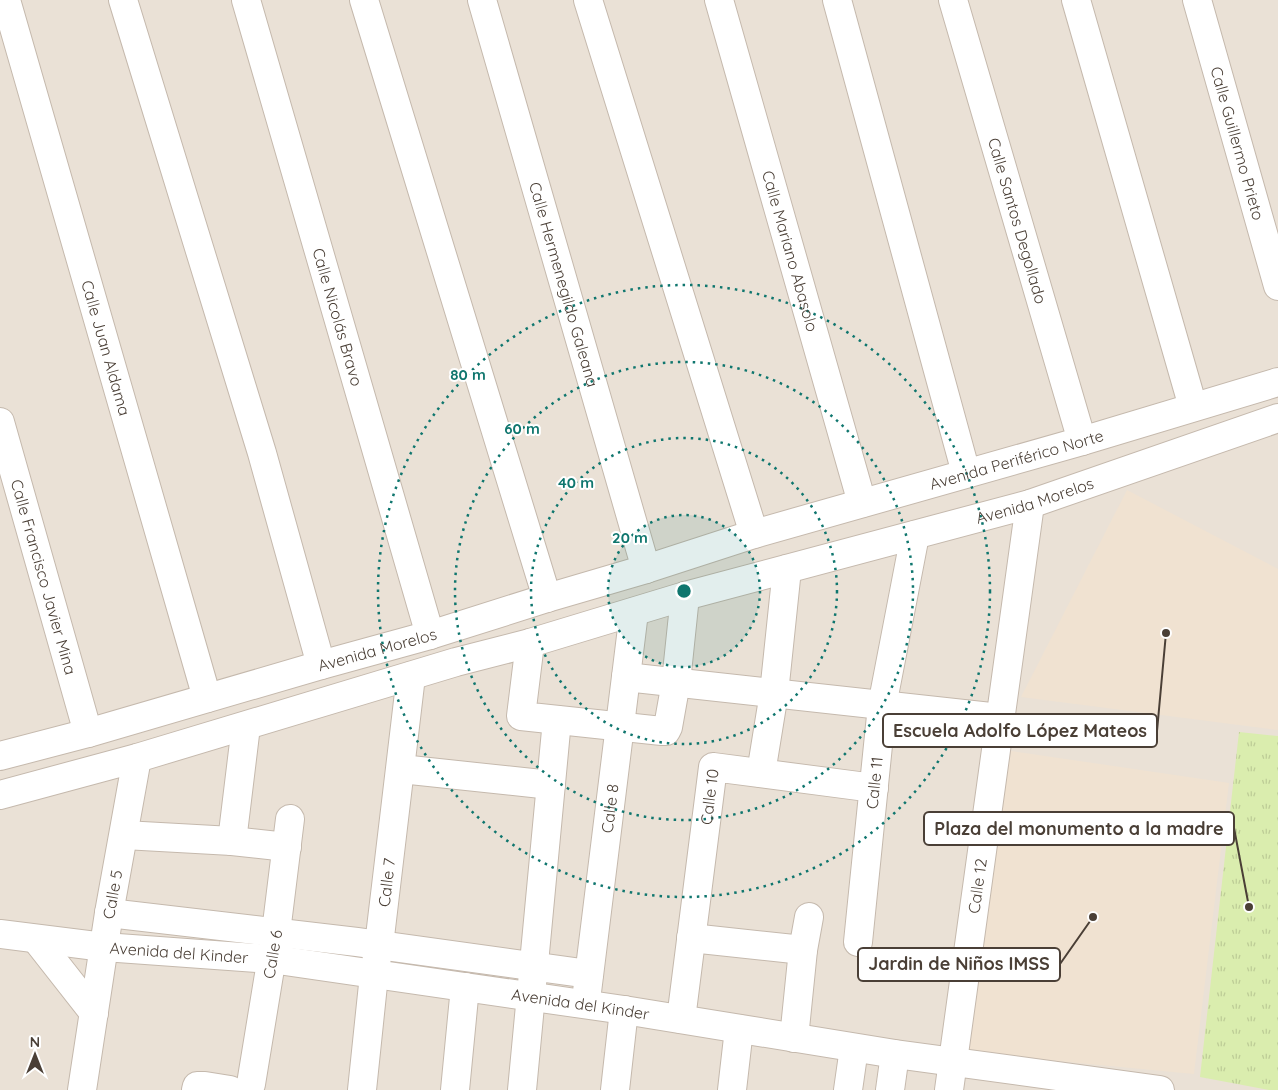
<svg xmlns="http://www.w3.org/2000/svg" width="1278" height="1090" font-family="Quicksand,sans-serif">
  <defs>
    <pattern id="grass-tufts" width="24" height="20" patternUnits="userSpaceOnUse" patternTransform="scale(1.25)"><rect width="24" height="20" fill="#daedae"/><path d="M3 7l-1-3M5 7V3M7 7l1-3M15 17l-1-3M17 17v-4M19 17l1-3" fill="none" stroke="#bdcc96"/></pattern>
  </defs>
  <rect width="100%" height="100%" fill="#f6f0e8"/>
  <rect fill="#eae1d6" x="0" y="0" width="1278" height="1090"/>
  <g fill="#f0e2d1">
    <polygon points="1127,490 1278,569 1278,730 1021,697"/>
    <polygon points="998,749 1229,783 1194,1074 954,1051"/>
  </g>
  <polygon fill="url(#grass-tufts)" points="1239,732 1278,736 1278,1090 1269,1090 1200,1077"/>
  <g fill="none" stroke-linecap="round" stroke-linejoin="round">
    <defs>
      <g id="street">
        <path id="s1" d="M 6,0 L 207,698"/>
        <polyline points="123,0 262,453 321,665"/>
        <path id="s2" d="M 246,0 L 430,635"/>
        <polyline points="364,0 547,598"/>
        <path id="s3" d="M 482,0 L 646,569"/>
        <polyline points="588,0 754,534"/>
        <path id="s4" d="M 719,0 L 862,503"/>
        <polyline points="837,0 966,473"/>
        <path id="s5" d="M 953,0 L 1082,441"/>
        <polyline points="1076,0 1193,407"/>
        <path id="s6" d="M 1197,0 L 1278,286"/>
        <path id="s7" d="M 0,422 L 88,733"/>
        <polyline points="530,643 521,716 662,731 666,731 668,727 676,682 685,596"/>
        <polyline points="626,677 1000,718"/>
        <path id="s8" d="M 0,756 L 88,733 L 321,665 L 430,635 L 547,598 L 646,569 L 754,534 L 1082,441 L 1278,382"/>
        <polyline points="401,769 551,785"/>
        <polyline points="761,773 774,693 787,569"/>
        <path id="s9" d="M 0,795 L 137,758 L 456,662 L 530,643 L 685,596 L 1030,504 L 1278,418"/>
        <polyline points="124,835 232,841 287,847"/>
        <polyline points="232,841 246,726"/>
        <polyline points="109,913 357,942 589,974"/>
        <path id="s10" d="M 0,934 L 104,947 L 271,959 L 624,1010 L 895,1054 L 1160,1090"/>
        <polyline points="691,938 803,950"/>
        <polyline points="36,939 94,1013"/>
        <path id="s11" d="M 858,942 L 882,706 L 915,535"/>
        <path id="s12" d="M 587,992 L 634,612"/>
        <path id="s13" d="M 681,1019 L 713,767 L 874,788"/>
        <polyline points="794,1038 803,950 809,917"/>
        <path id="s14" d="M 82,1090 L 109,913 L 137,758"/>
        <polyline points="196,1090 197,1086 205,1086 230,1090"/>
        <path id="s15" d="M 249,1090 L 251,1084 L 276,932 L 290,819"/>
        <path id="s16" d="M 362,1090 L 374,975 L 379,945 L 411,676"/>
        <polyline points="455,1090 465,987"/>
        <polyline points="522,1090 557,720"/>
        <polyline points="615,1090 624,1010"/>
        <polyline points="732,1090 739,1029"/>
        <polyline points="848,1090 854,1048"/>
        <polyline points="890,1090 895,1054"/>
        <path id="s17" d="M 949,1090 L 1030,504"/>
      </g>
    </defs>
    <use href="#street" stroke="#c5b9ad" stroke-width="30"/>
    <use href="#street" stroke="#fff" stroke-width="28"/>
  </g>
  <circle cx="684" cy="591" r="76" fill="#0f766e" fill-opacity=".12"/>
  <g fill="none" stroke="#0f766e" stroke-width="2.5" stroke-dasharray="2.5 5">
    <circle cx="684" cy="591" r="76"/>
    <circle cx="684" cy="591" r="153"/>
    <circle cx="684" cy="591" r="229"/>
    <circle cx="684" cy="591" r="306"/>
  </g>
  <g text-anchor="middle" dominant-baseline="central" stroke-width="4" stroke-linejoin="round" paint-order="stroke">
    <g font-size="16" fill="#4a3f36" stroke="#fff">
      <text stroke="none"><textPath href="#s6" startOffset="149">Calle Guillermo Prieto</textPath></text>
      <text stroke="none"><textPath href="#s5" startOffset="230">Calle Santos Degollado</textPath></text>
      <text stroke="none"><textPath href="#s4" startOffset="261">Calle Mariano Abasolo</textPath></text>
      <text stroke="none"><textPath href="#s3" startOffset="296">Calle Hermenegildo Galeana</textPath></text>
      <text stroke="none"><textPath href="#s2" startOffset="330">Calle Nicolás Bravo</textPath></text>
      <text stroke="none"><textPath href="#s1" startOffset="362">Calle Juan Aldama</textPath></text>
      <text stroke="none"><textPath href="#s8" startOffset="1059">Avenida Periférico Norte</textPath></text>
      <text stroke="none"><textPath href="#s9" startOffset="1076">Avenida Morelos</textPath></text>
      <text stroke="none"><textPath href="#s7" startOffset="161">Calle Francisco Javier Mina</textPath></text>
      <text stroke="none"><textPath href="#s8" startOffset="392">Avenida Morelos</textPath></text>
      <text stroke="none"><textPath href="#s11" startOffset="160">Calle 11</textPath></text>
      <text stroke="none"><textPath href="#s13" startOffset="224">Calle 10</textPath></text>
      <text stroke="none"><textPath href="#s12" startOffset="185">Calle 8</textPath></text>
      <text stroke="none"><textPath href="#s16" startOffset="209">Calle 7</textPath></text>
      <text stroke="none"><textPath href="#s17" startOffset="206">Calle 12</textPath></text>
      <text stroke="none"><textPath href="#s14" startOffset="198">Calle 5</textPath></text>
      <text stroke="none"><textPath href="#s10" startOffset="180">Avenida del Kinder</textPath></text>
      <text stroke="none"><textPath href="#s15" startOffset="138">Calle 6</textPath></text>
      <text stroke="none"><textPath href="#s10" startOffset="585">Avenida del Kinder</textPath></text>
    </g>
  </g>
  <circle cx="684" cy="591" r="8" fill="#0f766e" stroke="#fff" stroke-width="2.5"/>
  <g font-size="15" text-anchor="middle" font-weight="bold" fill="#0f766e" stroke="#fff" stroke-width="4" stroke-linejoin="round" paint-order="stroke">
    <text x="468" y="380">80 m</text>
    <text x="522" y="434">60 m</text>
    <text x="576" y="488">40 m</text>
    <text x="630" y="543">20 m</text>
  </g>
  <path fill="none" stroke="#4a3f36" stroke-width="2" d="M1166 633L1157 731M1249 907L1234 828M1093 917L1060 964"/>
  <g fill="#4a3f36" stroke="#fff" stroke-width="2">
    <circle cx="1166" cy="633" r="5"/>
    <circle cx="1249" cy="907" r="5"/>
    <circle cx="1093" cy="917" r="5"/>
  </g>
  <g fill="#fff" stroke="#4a3f36" stroke-width="2">
    <rect x="883" y="714" width="274" height="33" rx="5"/>
    <rect x="924" y="812" width="310" height="33" rx="5"/>
    <rect x="858" y="948" width="202" height="33" rx="5"/>
  </g>
  <g font-size="18" text-anchor="middle" font-weight="bold" fill="#4a3f36">
    <text x="1020" y="737">Escuela Adolfo López Mateos</text>
    <text x="1079" y="835">Plaza del monumento a la madre</text>
    <text x="959" y="970">Jardin de Niños IMSS</text>
  </g>
  <g transform="translate(35 1055)" stroke="#ffffff" stroke-width="4" paint-order="stroke">
  <path d="M0-4L9 19L0 12L-9 19Z" fill="#4a3f36"/>
  <text y="-8" font-size="14" font-weight="bold" text-anchor="middle" fill="#4a3f36">N</text>
  </g>
</svg>
